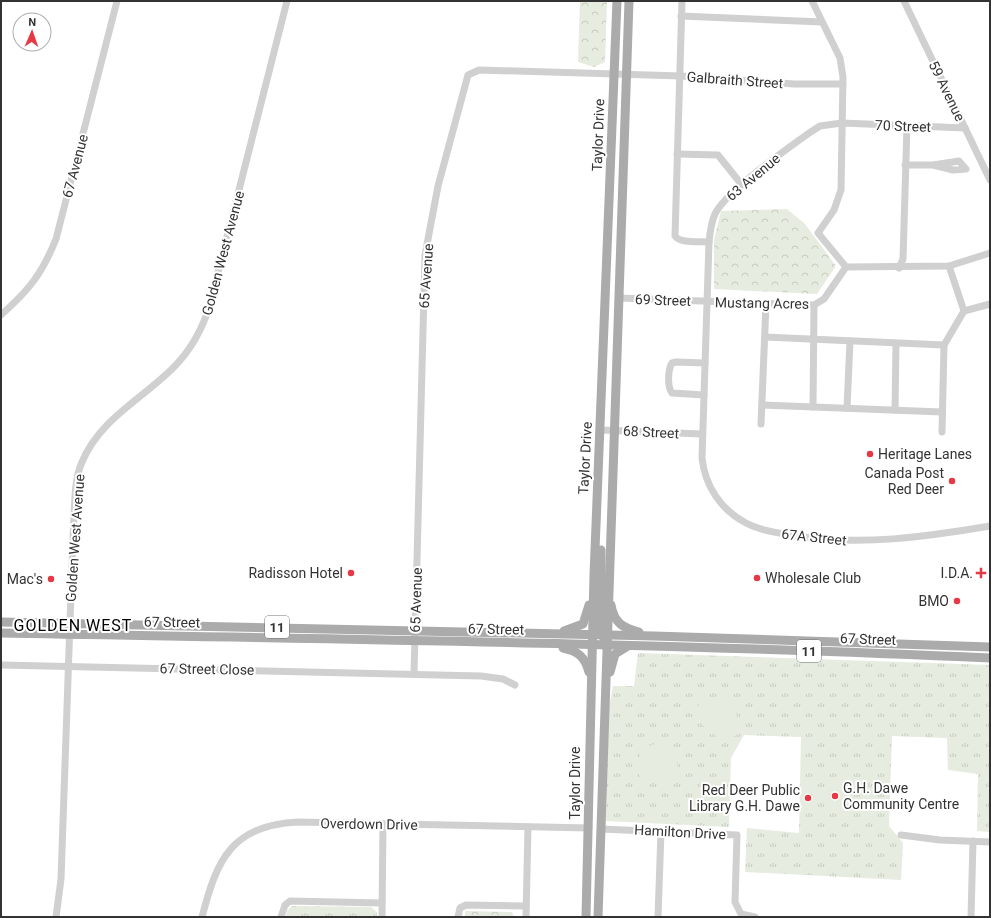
<svg xmlns="http://www.w3.org/2000/svg" width="991" height="918" font-family="Roboto,sans-serif">
  <defs>
    <pattern id="grass-tufts" width="24" height="20" patternUnits="userSpaceOnUse"><rect width="24" height="20" fill="#e6ecdf"/><path d="M3 7l-1-3M5 7V3M7 7l1-3M15 17l-1-3M17 17v-4M19 17l1-3" fill="none" stroke="#c6cbc0"/></pattern>
    <pattern id="forest-crowns" width="20" height="18" patternUnits="userSpaceOnUse"><rect width="20" height="18" fill="#e6ecdf"/><path d="M2 6a3 3 0 1 1 6 0M12 15a3 3 0 1 1 6 0" fill="none" stroke="#c6cbc0"/></pattern>
  </defs>
  <rect width="100%" height="100%" fill="#fff"/>
  <g fill="url(#grass-tufts)">
    <polygon points="638,653 990,665 990,832 977,831 978,774 948,770 947,738 892,736 889,826 903,843 901,880 745,872 747,828 799,833 801,737 744,735 731,758 729,827 606,821 608,713 613,686 634,686"/>
    <polygon points="292,906 371,907 377,912 377,917 286,917 287,911"/>
  </g>
  <g fill="url(#forest-crowns)">
    <polygon points="580,1 607,1 605,62 594,67 578,62"/>
    <polygon points="787,209 805,224 836,266 817,294 714,289 714,240 721,211"/>
    <polygon points="465,911 512,912 513,917 465,917"/>
  </g>
  <g fill="#e6ecdf">
    <polygon points="699,701 732,702 736,707 738,734 726,741 709,732 697,719"/>
    <polygon points="655,744 668,751 677,761 678,777 666,784 643,781 640,776 640,749"/>
  </g>
  <g fill="none" stroke-linecap="round" stroke-linejoin="round">
    <g stroke="#d0d0d0" stroke-width="7">
      <path d="M 682,1 L 675,236 C 680,244 700,241 709,242"/>
      <polyline points="812,1 840,58 843,77 841,190 834,210 818,233 846,267 949,266 990,253"/>
      <polyline points="904,1 990,180"/>
      <polyline points="681,16 822,22"/>
      <path d="M 965,128 L 842,123 L 820,126 L 809,133 C 786,150 726,191 715,214 C 711,223 710,232 709,242 L 702,458 C 705,486 721,510 746,523 C 761,531 779,533 796,536 C 862,546 925,537 990,526"/>
      <polyline points="677,154 718,155 742,185"/>
      <polyline points="905,165 933,165 959,161 966,169 953,170 933,165"/>
      <polyline points="949,266 964,311"/>
      <polyline points="899,268 903,259 907,126"/>
      <polyline points="619,298 814,305 824,299 846,267"/>
      <path d="M 1,315 C 29,290 42,274 56,239 L 117,1"/>
      <polyline points="765,337 944,345"/>
      <path d="M 704,395 L 672,393 C 667,387 668,369 672,363 L 676,362 L 705,363"/>
      <polyline points="762,405 942,412"/>
      <polyline points="813,407 814,305"/>
      <polyline points="847,408 850,341"/>
      <polyline points="895,410 896,344"/>
      <polyline points="761,424 766,304"/>
      <polyline points="601,430 702,434"/>
      <polyline points="942,432 944,345 964,311 990,304"/>
      <polyline points="1,665 481,676 503,679 515,685"/>
      <polyline points="414,674 425,255 438,186 468,75 479,70 681,76 794,84 843,84"/>
      <polyline points="601,829 737,835 735,902 741,914 755,917"/>
      <polyline points="901,835 940,840 990,842"/>
      <path d="M 56,917 L 61,879 C 64,783 68,688 71,593 C 72,567 73,541 74,514 C 75,497 75,478 82,462 C 100,419 142,399 173,368 C 191,350 203,328 210,304 L 287,1"/>
      <path d="M 202,917 C 217,859 232,825 298,822 L 589,828"/>
      <polyline points="281,917 285,905 290,901 382,903"/>
      <polyline points="382,917 383,825"/>
      <polyline points="458,917 460,908 466,905 526,906"/>
      <polyline points="526,917 528,827"/>
      <polyline points="658,917 661,832"/>
      <polyline points="971,917 973,841"/>
    </g>
    <g stroke="#ababab" stroke-width="9">
      <polyline points="601,550 601,629 604,639"/>
      <path d="M 611,605 C 614,623 623,628 639,632"/>
      <polyline points="1,622 654,636 990,647"/>
      <polyline points="564,631 583,624 589,605"/>
      <path d="M 1,633 C 331,639 661,643 990,658"/>
      <path d="M 563,648 C 578,651 585,657 589,672"/>
      <polyline points="610,672 615,654 628,646"/>
      <polyline points="586,917 594,575 617,1"/>
      <polyline points="598,917 629,1"/>
    </g>
  </g>
  <g fill="#e63946" stroke="#fff" stroke-width="1.5">
    <circle cx="870" cy="454" r="4"/>
    <circle cx="952" cy="481" r="4"/>
    <circle cx="351" cy="573" r="4"/>
    <path d="M979 567h4v4h4v4h-4v4h-4v-4h-4v-4h4z"/>
    <circle cx="757" cy="578" r="4"/>
    <circle cx="51" cy="579" r="4"/>
    <circle cx="957" cy="601" r="4"/>
    <circle cx="835" cy="796" r="4"/>
    <circle cx="808" cy="798" r="4"/>
  </g>
  <g text-anchor="middle" dominant-baseline="central" stroke-width="4" stroke-linejoin="round" paint-order="stroke">
    <g fill="#fff" stroke="#707070" stroke-width="1">
      <rect x="265" y="616" width="24" height="22" rx="3"/>
      <rect x="797" y="640" width="24" height="22" rx="3"/>
    </g>
    <g font-size="13" font-weight="bold" fill="#333">
      <text x="277" y="627">11</text>
      <text x="809" y="651">11</text>
    </g>
    <g font-size="14" fill="#333" stroke="#fff">
      <text transform="translate(735 80) rotate(4)">Galbraith Street</text>
      <text transform="translate(947 91) rotate(64)">59 Avenue</text>
      <text transform="translate(903 126) rotate(2)">70 Street</text>
      <text transform="translate(598 135) rotate(-88)">Taylor Drive</text>
      <text transform="translate(75 166) rotate(-75)">67 Avenue</text>
      <text transform="translate(753 177) rotate(-40)">63 Avenue</text>
      <text transform="translate(223 253) rotate(-75)">Golden West Avenue</text>
      <text transform="translate(426 276) rotate(-86)">65 Avenue</text>
      <text transform="translate(663 300) rotate(2)">69 Street</text>
      <text transform="translate(762 303) rotate(1)">Mustang Acres</text>
      <text transform="translate(651 432) rotate(3)">68 Street</text>
      <text transform="translate(585 458) rotate(-87)">Taylor Drive</text>
      <text transform="translate(814 537) rotate(6)">67A Street</text>
      <text transform="translate(75 538) rotate(-86)">Golden West Avenue</text>
      <text transform="translate(416 600) rotate(-88)">65 Avenue</text>
      <text transform="translate(172 622) rotate(1)">67 Street</text>
      <text transform="translate(496 629) rotate(1)">67 Street</text>
      <text transform="translate(868 639) rotate(2)">67 Street</text>
      <text transform="translate(207 669) rotate(1)">67 Street Close</text>
      <text transform="translate(575 783) rotate(-90)">Taylor Drive</text>
      <text transform="translate(369 824) rotate(1)">Overdown Drive</text>
      <text transform="translate(680 832) rotate(3)">Hamilton Drive</text>
    </g>
    <g font-size="14" fill="#333" stroke="#fff" text-anchor="end">
      <text x="878" y="454" text-anchor="start">Heritage Lanes</text>
      <text x="944" y="473">Canada Post<tspan x="944" dy="16">Red Deer</tspan></text>
      <text x="343" y="573">Radisson Hotel</text>
      <text x="973" y="573">I.D.A.</text>
      <text x="765" y="578" text-anchor="start">Wholesale Club</text>
      <text x="43" y="579">Mac's</text>
      <text x="949" y="601">BMO</text>
      <text x="843" y="788" text-anchor="start">G.H. Dawe<tspan x="843" dy="16">Community Centre</tspan></text>
      <text x="800" y="790">Red Deer Public<tspan x="800" dy="16">Library G.H. Dawe</tspan></text>
    </g>
    <g font-size="16" letter-spacing="1" fill="#000" stroke="#fff">
      <text x="73" y="625">GOLDEN WEST</text>
    </g>
  </g>
  <rect width="991" height="918" fill="none" stroke="#333333" stroke-width="4"/>
  <g transform="translate(32 32) rotate(2)"><circle r="19" fill="#ffffff" stroke="#adadad"/>
  <path d="M0-3L7 15L0 10L-7 15Z" fill="#e63946"/>
  <text y="-6" font-size="11" font-weight="bold" text-anchor="middle" fill="#333333">N</text>
  </g>
</svg>
